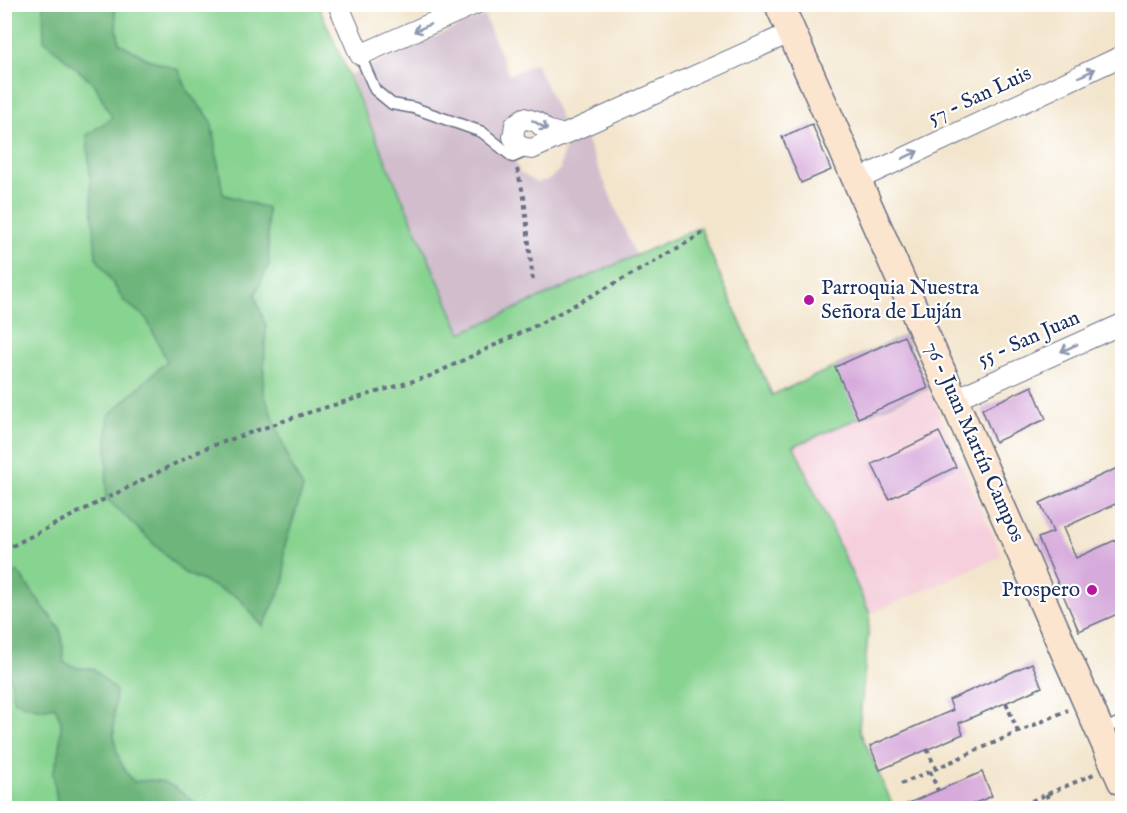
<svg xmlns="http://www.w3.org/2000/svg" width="1127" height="813" font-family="'IM FELL English',serif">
  <rect width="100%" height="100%" fill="#fff"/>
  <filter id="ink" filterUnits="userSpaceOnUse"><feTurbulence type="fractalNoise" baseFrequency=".0167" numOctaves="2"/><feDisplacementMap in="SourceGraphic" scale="12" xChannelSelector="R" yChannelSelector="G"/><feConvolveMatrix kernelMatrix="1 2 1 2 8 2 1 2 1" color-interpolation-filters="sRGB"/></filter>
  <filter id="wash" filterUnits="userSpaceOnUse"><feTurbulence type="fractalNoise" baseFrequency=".008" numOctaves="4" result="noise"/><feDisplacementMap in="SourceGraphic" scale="24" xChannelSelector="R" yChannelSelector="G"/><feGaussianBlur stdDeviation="1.35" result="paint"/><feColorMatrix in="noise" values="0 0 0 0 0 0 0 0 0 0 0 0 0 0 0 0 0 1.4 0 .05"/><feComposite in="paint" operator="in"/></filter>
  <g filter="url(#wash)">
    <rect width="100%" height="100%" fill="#f3e5cc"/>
    <polygon fill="#f5cfdb" points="928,388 1002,556 870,614 794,445"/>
    <polygon fill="#d1bdcc" points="484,15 509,75 536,63 562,121 557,123 548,120 540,113 507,144 520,172 536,183 550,179 560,169 563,153 568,143 585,137 636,256 461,333 350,75"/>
    <polygon fill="#87d390" stroke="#518177" stroke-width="1.5" points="5,5 318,5 461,333 700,227 715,264 772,395 904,336 928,388 794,446 870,614 859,729 894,808 5,808"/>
    <g fill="#6db57a" stroke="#44726c" stroke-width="1.5">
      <polygon points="43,5 114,5 119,43 148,59 179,70 188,92 211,120 223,194 267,208 269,264 255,295 266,327 263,391 290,463 303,488 284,549 285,580 263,627 239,598 183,572 106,498 108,416 167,361 146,318 124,301 96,257 87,135 112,118 95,85 44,40"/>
      <path d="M 17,571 L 59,628 L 62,636 L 64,663 L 78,668 L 94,669 L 116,691 C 112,724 110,757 134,782 C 167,775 178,789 201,808 L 58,808 L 53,773 L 60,750 L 61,722 L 55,706 L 41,709 L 14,702 L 5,648 L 5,578 Z"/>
    </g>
    <g id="blocks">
      <g fill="#d7aadc">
        <polygon points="812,124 831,170 801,183 782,137"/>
        <polygon points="904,336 928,388 858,418 835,367"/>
        <polygon points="1032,386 1046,419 995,442 982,409"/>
        <polygon points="939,432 956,467 889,499 872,464"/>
        <polygon points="1122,466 1122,501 1063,528 1076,558 1122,537 1122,612 1079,631 1038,538 1053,532 1040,503"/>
        <polygon points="1032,663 1042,687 959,723 963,734 880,770 870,746 953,710 949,700"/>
        <polygon points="982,772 992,796 963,808 897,808"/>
      </g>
    </g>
  </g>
  <g filter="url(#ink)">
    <use href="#blocks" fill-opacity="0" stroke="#676f84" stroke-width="1.5"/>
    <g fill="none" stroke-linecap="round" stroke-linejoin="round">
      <defs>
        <g id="service">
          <polyline points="360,55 375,90 392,104 414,108 482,132 513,157 529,150"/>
          <polyline points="1101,731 1122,721"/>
        </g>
        <g id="minor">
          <polyline points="338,4 360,55 475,4"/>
          <polyline points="564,135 546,130 537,122 524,118 515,125 513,137 520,147 532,149 792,32"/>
          <polyline points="857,180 1122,56"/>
          <polyline points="955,399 1122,324"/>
        </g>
        <polyline id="secondary" points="779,4 1122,781"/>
      </defs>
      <use href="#service" stroke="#676f84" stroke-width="13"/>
      <use href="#minor" stroke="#676f84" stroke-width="22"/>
      <use href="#secondary" stroke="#676f84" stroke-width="31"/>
      <g stroke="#676f84" stroke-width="4" stroke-dasharray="4.5 4.5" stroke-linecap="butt">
        <polyline points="517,169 524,197 533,281"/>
        <polyline points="4,550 206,448 304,414 430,376 537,325 649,265 703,233"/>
        <polyline points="1006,703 1018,732"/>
        <polyline points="927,749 936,769"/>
        <polyline points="930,771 938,791"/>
        <polyline points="901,784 1068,710"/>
        <polyline points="1046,794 1053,808"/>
        <polyline points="1015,808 1094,774"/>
      </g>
      <use href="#service" stroke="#fff" stroke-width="10"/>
      <use href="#minor" stroke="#fff" stroke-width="20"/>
      <use href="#secondary" stroke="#fce5cf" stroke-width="28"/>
    </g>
    <defs><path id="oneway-shaft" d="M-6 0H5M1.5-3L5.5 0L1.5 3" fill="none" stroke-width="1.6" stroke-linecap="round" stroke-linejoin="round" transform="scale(1.5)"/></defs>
    <g stroke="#8d97ae">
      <use href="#oneway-shaft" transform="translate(422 28) rotate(156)"/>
      <use href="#oneway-shaft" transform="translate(1087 73) rotate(-25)"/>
      <use href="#oneway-shaft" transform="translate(540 125) rotate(31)"/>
      <use href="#oneway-shaft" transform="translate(910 155) rotate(-25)"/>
      <use href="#oneway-shaft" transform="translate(1069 348) rotate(156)"/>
    </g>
  </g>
  <g fill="#b5179e" stroke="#fff" stroke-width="2">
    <circle cx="809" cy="300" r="6"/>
    <circle cx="1092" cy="590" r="6"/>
  </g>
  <g text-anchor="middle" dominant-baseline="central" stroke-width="4.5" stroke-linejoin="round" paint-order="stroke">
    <g font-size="21" fill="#1b2f5e" stroke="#fff">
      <text transform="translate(980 96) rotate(-25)">57 - San Luis</text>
      <text transform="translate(1029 339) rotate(-24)">55 - San Juan</text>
      <text transform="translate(974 442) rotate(66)">76 - Juan Martín Campos</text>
    </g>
    <g font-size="21" fill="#1b2f5e" stroke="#fff" text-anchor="start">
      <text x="821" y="288">Parroquia Nuestra<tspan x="821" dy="24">Señora de Luján</tspan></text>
      <text x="1080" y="590" text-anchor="end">Prospero</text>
    </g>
  </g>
  <rect width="1127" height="813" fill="none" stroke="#fff" stroke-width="24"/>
</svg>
